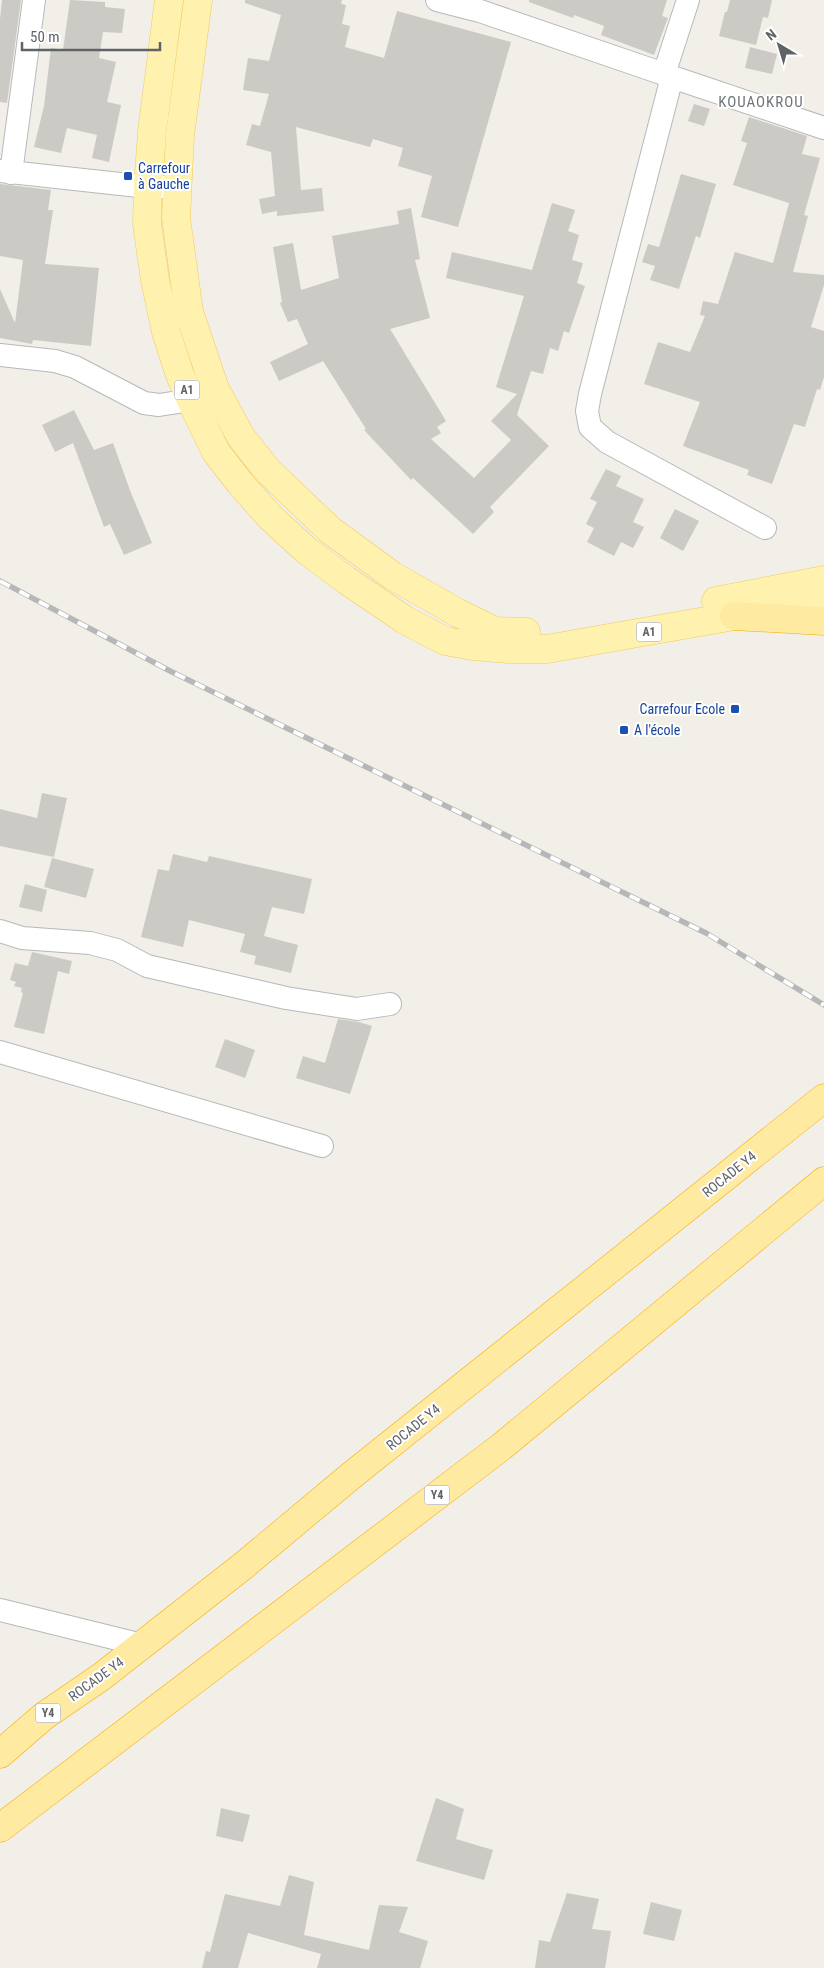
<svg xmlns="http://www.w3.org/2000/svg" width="824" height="1968" font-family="'Roboto Condensed',sans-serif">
  <rect width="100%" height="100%" fill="#f1efe8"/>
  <g fill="#cccac5">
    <polygon points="2,0 21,0 7,103 0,102 0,19"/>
    <polygon points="70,0 105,2 105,7 125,9 122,33 103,32 99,58 116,62 107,102 121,105 109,162 92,158 97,135 67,128 61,153 34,147 44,106 51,48 63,50"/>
    <polygon points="245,0 342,0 341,4 346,5 342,24 350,26 345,47 384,58 397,11 511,42 458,227 421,217 432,176 398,166 403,148 373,139 370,147 296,127 301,190 322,188 324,211 277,216 277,211 262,214 259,199 275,196 271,152 246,145 252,124 260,126 269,94 243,90 248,58 269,61 281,15 245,3"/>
    <polygon points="529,0 667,0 662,16 668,18 654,55 601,35 604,26 574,15 573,18 529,2"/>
    <polygon points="730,0 772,0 768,18 763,17 756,45 719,36 725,12 727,12"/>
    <polygon points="750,47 777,54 772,74 745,68"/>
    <polygon points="694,104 710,109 704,126 688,121"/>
    <polygon points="749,117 807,136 802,154 820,158 804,215 808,216 793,272 824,275 824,285 811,327 824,331 824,377 820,390 817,389 805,427 794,424 772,484 747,475 749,470 683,446 700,402 644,384 658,342 690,352 705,316 700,315 703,301 718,304 735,252 773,263 789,203 733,185 747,143 741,141"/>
    <polygon points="681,174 716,184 700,238 696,236 679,289 650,280 655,266 642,262 648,244 659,247"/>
    <polygon points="0,184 51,190 48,210 53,210 45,264 99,268 91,346 33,340 32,344 0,338 0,289 15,323 23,260 0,256"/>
    <polygon points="552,203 575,210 568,231 579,235 572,260 583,263 577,283 585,286 569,333 564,331 558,351 550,348 543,374 531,371 517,415 549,446 490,507 494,512 473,534 413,478 411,480 364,430 366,429 323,361 279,381 270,362 308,344 297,319 288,322 280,303 282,302 273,247 293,243 301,290 339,278 332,236 399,224 397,211 411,208 420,259 415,260 430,318 390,329 446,421 437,427 441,433 431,439 474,478 511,440 491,421 517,394 496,387 524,296 446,278 452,252 532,270"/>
    <polygon points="74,410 94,450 113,443 131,493 152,543 124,555 110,524 104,527 73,443 55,452 42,425"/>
    <polygon points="606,469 621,476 616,486 644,499 633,522 644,527 633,548 621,542 614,556 587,542 594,528 586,524 597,502 590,499"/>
    <polygon points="675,509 699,521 683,551 660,538"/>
    <polygon points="42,793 67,798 54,857 0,846 0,809 37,818"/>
    <polygon points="173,854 207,862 209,856 312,879 304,914 272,907 264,936 298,945 291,973 254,964 256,956 240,952 245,934 189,920 183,947 141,937 158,869 169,871"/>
    <polygon points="52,858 94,869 86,898 44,887"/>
    <polygon points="25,884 47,890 42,912 19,907"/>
    <polygon points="32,952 72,961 69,974 58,971 44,1034 14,1027 23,993 21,992 22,988 14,986 16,982 10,980 15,963 28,966"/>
    <polygon points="338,1019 359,1022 372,1026 350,1094 296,1078 303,1056 325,1063"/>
    <polygon points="225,1039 255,1050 245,1078 215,1067"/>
    <polygon points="436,1798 464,1809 456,1839 493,1850 484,1880 416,1861"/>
    <polygon points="221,1808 250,1815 243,1842 216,1836"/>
    <polygon points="289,1875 314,1882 304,1935 369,1950 379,1905 408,1907 399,1932 428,1941 420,1968 317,1968 321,1954 248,1933 238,1968 202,1968 206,1951 210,1952 225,1894 280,1906"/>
    <polygon points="567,1893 599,1899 592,1929 611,1931 605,1968 535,1968 539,1940 550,1942"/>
    <polygon points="651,1902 682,1910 674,1941 643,1934"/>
  </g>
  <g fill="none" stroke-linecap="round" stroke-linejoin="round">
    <defs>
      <g id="minor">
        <polyline points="437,0 480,11 664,74"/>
        <polyline points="688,0 664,74 672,77 590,394 587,411 590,427 607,442 765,528"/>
        <polyline points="672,77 824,128"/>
        <polyline points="0,171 148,187 178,187"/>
        <polyline points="11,173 34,0"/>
        <polyline points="0,355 55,361 75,367 144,403 159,405 191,400"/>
        <polyline points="0,931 22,938 90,943 117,950 147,966 286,998 357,1009 390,1004"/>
        <polyline points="0,1052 322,1146"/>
        <polyline points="0,1610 142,1645"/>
      </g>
      <g id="primary">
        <polyline points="169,0 152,132 148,187 147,224 155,280 166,332 180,375 196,411 216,452 240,483 270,517 306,550 346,580 405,620 445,641 473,646 509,649 547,649 734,616 824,604"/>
        <polyline points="198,0 180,135 176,218 189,312 215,389 241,437 268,471 330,530 393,576 458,613 495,631 526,632"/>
        <polyline points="716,601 824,580"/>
      </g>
      <g id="trunk">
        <polyline points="734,616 824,621"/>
        <polyline points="0,1754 44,1716 101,1677 243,1566 352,1475 824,1098"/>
        <polyline points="0,1828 501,1447 824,1181"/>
      </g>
    </defs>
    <use href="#minor" stroke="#b5b8bc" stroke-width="24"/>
    <use href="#primary" stroke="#f2c960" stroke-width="29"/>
    <use href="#trunk" stroke="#f9ab00" stroke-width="29"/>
    <use href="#minor" stroke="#fff" stroke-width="22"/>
    <use href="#primary" stroke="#fff2af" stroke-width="28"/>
    <use href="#trunk" stroke="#feeaa1" stroke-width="28"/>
    <defs>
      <polyline id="rail" points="0,581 172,672 706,933 824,1005"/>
    </defs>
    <use href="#rail" stroke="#b6b7b8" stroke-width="5.5"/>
    <use href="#rail" stroke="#fff" stroke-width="4" stroke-dasharray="11" stroke-linecap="butt"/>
  </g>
  <g fill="#1a4fb4" stroke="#fff" stroke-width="2">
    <rect x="123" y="171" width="10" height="10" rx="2.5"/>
    <rect x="730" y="704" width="10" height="10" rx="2.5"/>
    <rect x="619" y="725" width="10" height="10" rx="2.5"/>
  </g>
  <g text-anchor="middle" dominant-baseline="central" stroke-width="4" stroke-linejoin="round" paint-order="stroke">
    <g fill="#fff" stroke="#8f9295" stroke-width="1">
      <rect x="174.5" y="380.5" width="25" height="19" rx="4"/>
      <rect x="636.5" y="622.5" width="25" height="19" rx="4"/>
      <rect x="424.5" y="1485.5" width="25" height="19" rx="4"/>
      <rect x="35.5" y="1703.5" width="25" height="19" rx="4"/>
    </g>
    <g font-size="12" font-weight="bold" fill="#5f6368">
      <text x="187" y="390">A1</text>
      <text x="649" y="632">A1</text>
      <text x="437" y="1495">Y4</text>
      <text x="48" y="1713">Y4</text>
    </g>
    <g font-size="14" fill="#164399" stroke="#fff" text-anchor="start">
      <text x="138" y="168">Carrefour<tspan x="138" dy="16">à Gauche</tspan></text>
      <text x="725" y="709" text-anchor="end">Carrefour Ecole</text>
      <text x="634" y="730">A l'école</text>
    </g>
    <g font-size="14" fill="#5f6368" stroke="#fff">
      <text transform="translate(729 1174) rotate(-39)">ROCADE Y4</text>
      <text transform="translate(413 1427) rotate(-39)">ROCADE Y4</text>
      <text transform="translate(96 1679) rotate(-36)">ROCADE Y4</text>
    </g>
    <g font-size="15" letter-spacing="1" fill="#70757a" stroke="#fff">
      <text x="761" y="102">KOUAOKROU</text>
    </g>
  </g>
  <g transform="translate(779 45) rotate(322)" stroke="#ffffff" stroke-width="4" paint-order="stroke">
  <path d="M0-4L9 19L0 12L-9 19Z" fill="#5f6368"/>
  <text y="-8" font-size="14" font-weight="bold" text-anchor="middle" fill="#5f6368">N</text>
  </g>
  <path d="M22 42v8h138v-8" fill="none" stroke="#5f6368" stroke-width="2.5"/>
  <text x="30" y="42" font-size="15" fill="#5f6368" stroke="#ffffff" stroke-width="4" paint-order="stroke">50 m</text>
</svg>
